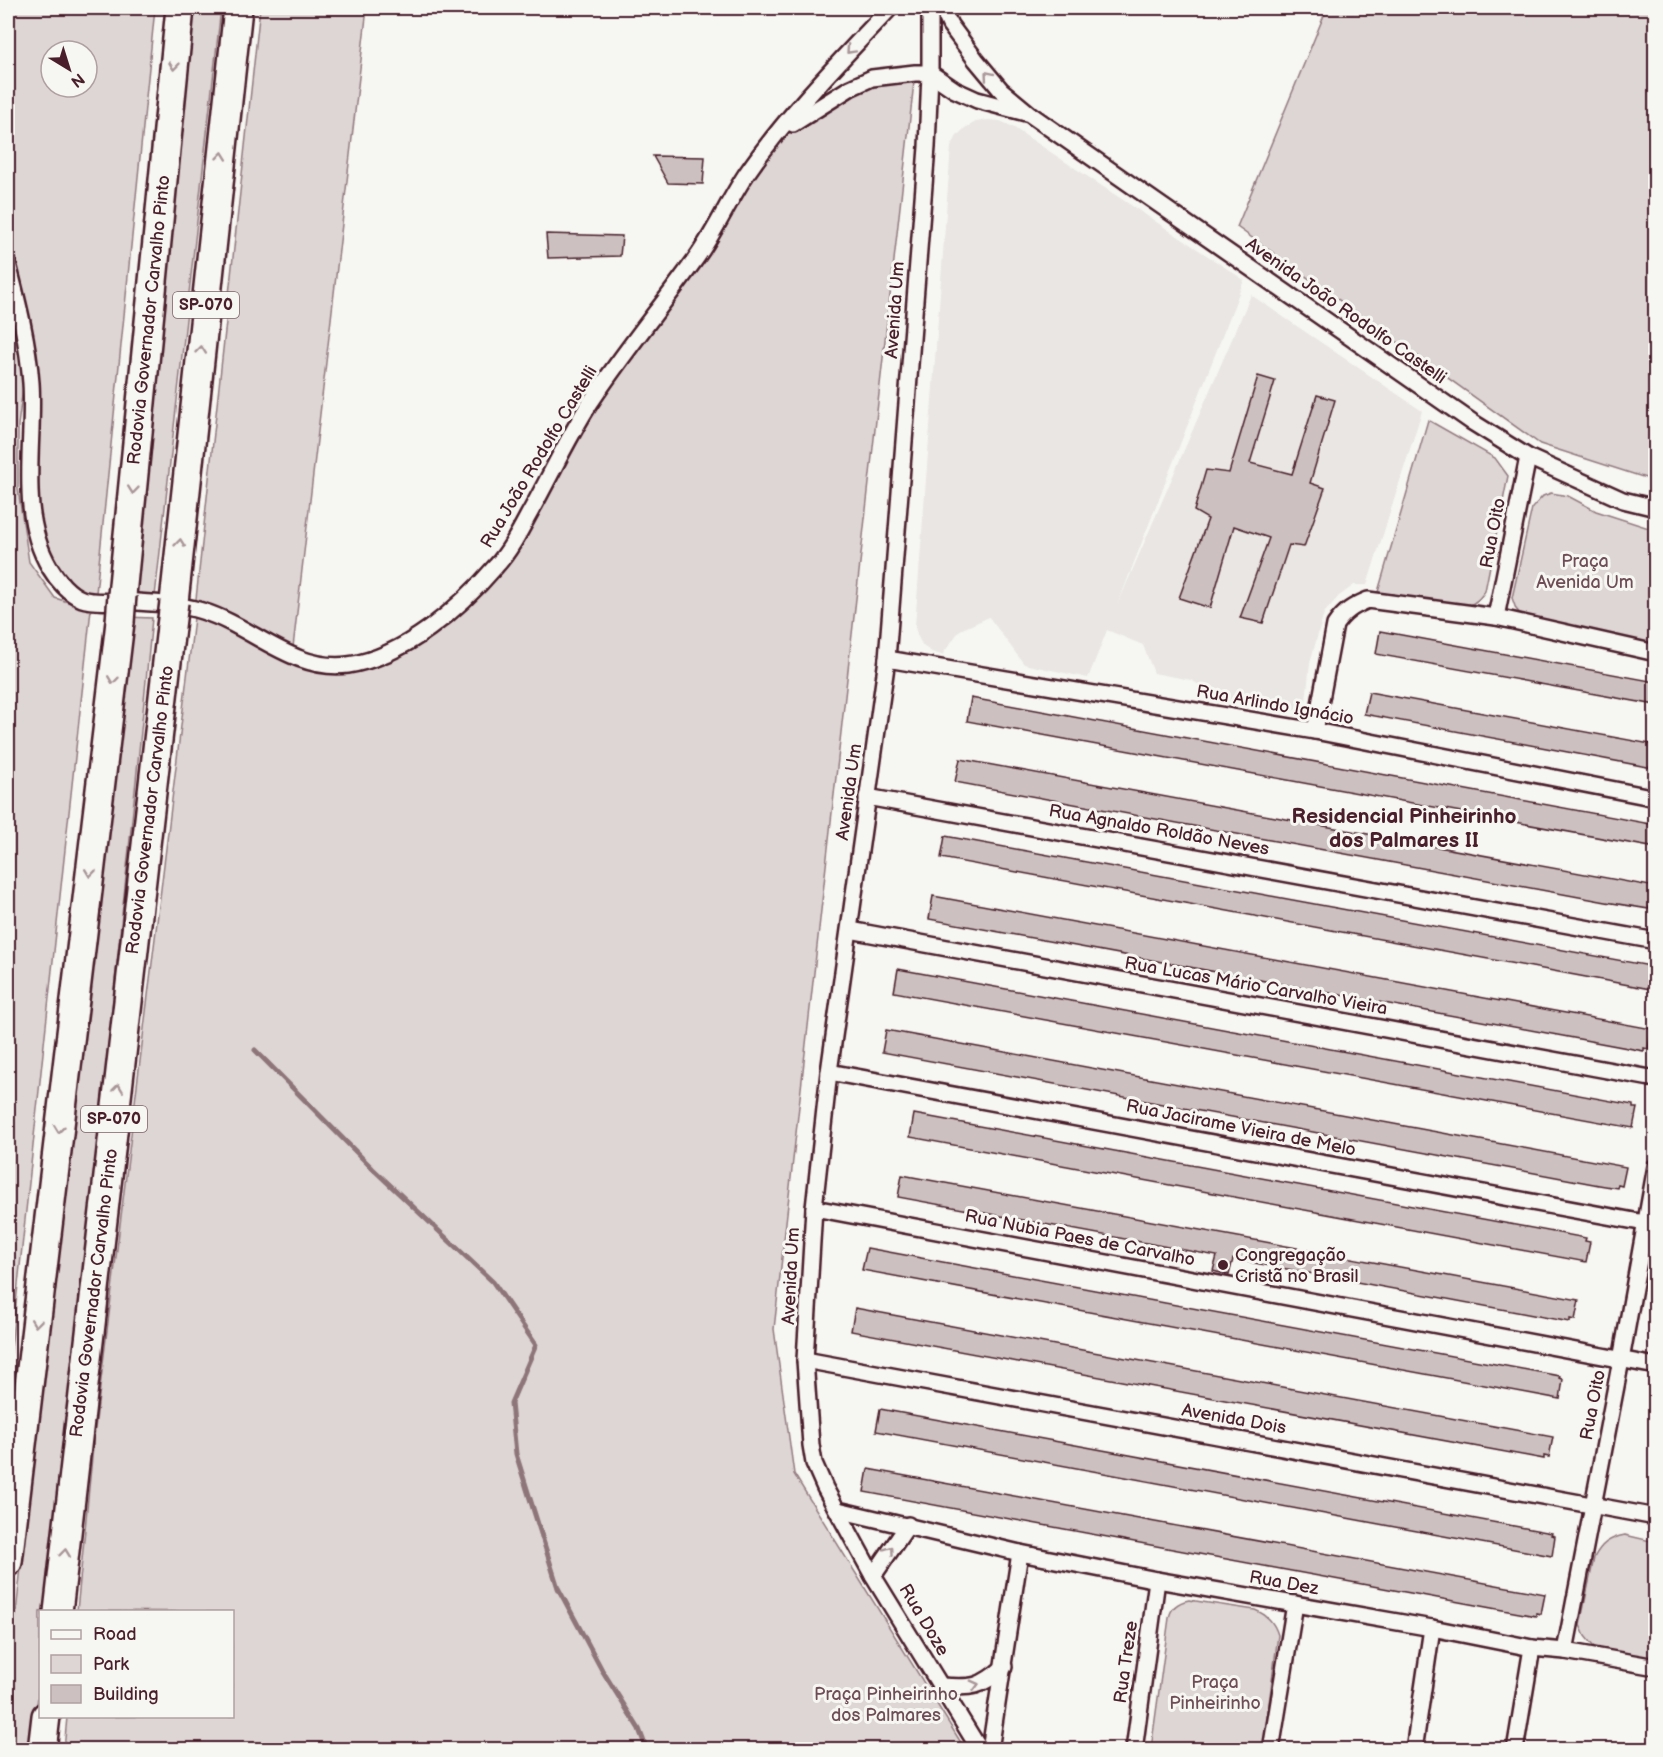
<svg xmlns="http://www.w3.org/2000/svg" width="1663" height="1757" font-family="'Balsamiq Sans',sans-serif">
  <rect width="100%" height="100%" fill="#f6f6f2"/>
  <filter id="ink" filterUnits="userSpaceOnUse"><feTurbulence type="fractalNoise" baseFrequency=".0167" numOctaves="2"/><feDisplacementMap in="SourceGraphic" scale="12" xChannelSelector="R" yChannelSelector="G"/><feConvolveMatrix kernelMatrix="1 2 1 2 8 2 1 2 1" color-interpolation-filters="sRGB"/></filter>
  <g filter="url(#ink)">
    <polygon fill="#e9e6e3" points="988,120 1000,121 1011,126 1244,280 1117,606 1251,295 1422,411 1367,585 1354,585 1339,596 1324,613 1310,662 1306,701 1295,710 1281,712 1222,698 1191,680 1154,673 1143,645 1107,630 1088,678 1024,664 989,617 960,630 942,655 932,652 923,646 918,637 915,627 951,147 957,136 965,128 976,122"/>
    <g fill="#ddd6d5" stroke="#947a80" stroke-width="1.5" fill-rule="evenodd">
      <path d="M 8,8 L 155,8 L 96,593 L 91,596 L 69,584 L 51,561 L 37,518 L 23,314 L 8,248 ZM 51,51 L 87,51 L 87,87 L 51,87 Z"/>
      <polygon points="190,8 221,8 155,596 129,593"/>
      <polygon points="260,8 367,8 292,656 322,665 427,641 476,597 568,444 785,126 872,78 915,73 774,1329 794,1474 965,1749 64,1750 67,1717 232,1716 232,1612 77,1611 94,1437 192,636"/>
      <polygon points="1327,8 1655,8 1655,481 1540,444 1237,227"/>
      <polygon points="8,264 28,351 18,425 18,489 29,562 55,598 91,609 8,1377"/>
      <path d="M 1428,420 L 1495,458 L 1508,476 L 1485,591 C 1478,602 1470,607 1457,608 L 1378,592 Z"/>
      <polygon points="1551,493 1568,496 1596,511 1655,530 1655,647 1523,617 1516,609 1512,598 1532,508 1543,496"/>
      <path d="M 125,617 L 152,618 C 121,949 81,1280 47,1611 L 40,1612 L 40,1673 L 33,1749 L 8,1750 L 8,1686 Z"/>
      <path d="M 1625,1535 L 1655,1542 L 1655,1662 L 1604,1653 L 1593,1646 L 1585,1636 L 1580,1625 L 1594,1558 C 1601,1544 1609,1538 1625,1535 Z"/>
      <path d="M 1189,1600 L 1255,1610 C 1267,1615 1274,1622 1278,1635 L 1263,1749 L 1151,1749 L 1169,1618 C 1171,1607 1178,1602 1189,1600 Z"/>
    </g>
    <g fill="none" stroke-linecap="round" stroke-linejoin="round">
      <polyline stroke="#8e747a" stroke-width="5" points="255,1050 373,1169 493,1282 536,1345 511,1403 516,1454 558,1588 602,1670 639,1729 647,1750"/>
    </g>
    <g fill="#ccc1c0" stroke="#4a1f2b" stroke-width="1.5">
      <polygon points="653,156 705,157 703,184 668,183"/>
      <polygon points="546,234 622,236 620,256 548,258"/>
      <polygon points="1258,376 1275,381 1250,463 1292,474 1317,395 1335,400 1310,483 1325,488 1304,547 1289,545 1263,623 1240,618 1269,538 1234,526 1210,608 1179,598 1208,519 1194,511 1206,470 1229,473"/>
      <polygon points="1380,631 1656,682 1656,705 1376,654"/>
      <polygon points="1369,692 1656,745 1653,768 1364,714"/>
      <polygon points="971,698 1656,825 1656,848 967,721"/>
      <polygon points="960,759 1656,887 1653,908 1649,907 1649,909 1606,902 955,782"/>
      <polygon points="945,836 1656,967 1656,990 941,858"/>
      <polygon points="933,896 1652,1029 1648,1049 1644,1048 1644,1051 929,919"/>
      <polygon points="898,969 1633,1105 1633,1108 1637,1108 1633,1128 894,992"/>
      <polygon points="886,1030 1626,1167 1622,1186 1618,1185 1617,1188 1599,1185 882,1052"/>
      <polygon points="914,1114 1586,1238 1585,1241 1590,1242 1586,1262 910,1137"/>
      <polygon points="902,1175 1579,1300 1575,1320 1570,1319 1570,1322 1233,1259 1229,1275 1213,1271 1217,1256 898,1197"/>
      <polygon points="867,1248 1560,1376 1559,1378 1563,1379 1560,1399 862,1270"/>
      <polygon points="855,1308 1553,1437 1549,1457 1544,1456 1544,1459 1495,1450 851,1331"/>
      <polygon points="880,1409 1552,1533 1551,1535 1555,1536 1552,1556 876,1431"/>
      <polygon points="868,1469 1545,1594 1541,1614 1536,1613 1536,1616 1497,1609 864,1492"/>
    </g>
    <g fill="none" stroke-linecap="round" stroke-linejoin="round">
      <defs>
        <g id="minor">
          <polyline points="930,8 930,73 927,147 887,659 829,1072 814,1208 805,1360 811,1445 814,1463 825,1488 873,1576 980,1750"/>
          <polyline points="942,8 950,25 976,60 1001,90 1031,115 1150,198 1472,422 1528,457 1623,500 1656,508"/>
          <polyline points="793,124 850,88 872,78 915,73 930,73 955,90 977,100 1026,113"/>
          <path d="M 8,264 C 18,303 28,342 31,383 C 35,443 17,513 50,568 C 57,580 69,594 82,599 C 93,603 108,601 120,601 C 146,603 176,603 202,611 C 252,626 293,672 348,665 C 404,657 460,608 496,566 C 509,552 519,533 528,516 C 549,479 567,439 590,403 C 623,353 662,306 697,257 C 716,230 729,200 747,173 C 787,115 842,59 890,8"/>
          <polyline points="1496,617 1528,457"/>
          <polyline points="887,659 1315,731 1656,798"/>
          <path d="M 1315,731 L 1335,625 C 1344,612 1353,606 1368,600 L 1496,617 L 1656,653"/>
          <polyline points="867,797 1656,941"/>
          <polyline points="850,930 1656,1079"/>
          <polyline points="829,1072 1656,1225"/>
          <polyline points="814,1208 1656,1366"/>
          <polyline points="805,1360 1656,1517"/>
          <polyline points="838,1510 1020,1553 1157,1580 1432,1628 1532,1648 1565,1651 1656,1667"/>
          <polyline points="873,1576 908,1525"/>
          <polyline points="1565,1651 1621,1360 1656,1166"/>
          <path d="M 941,1686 C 973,1688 980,1688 1004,1667"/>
          <polyline points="990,1750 1020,1553"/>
          <polyline points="1134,1750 1157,1580"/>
          <polyline points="1271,1750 1295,1604"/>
          <polyline points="1414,1750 1432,1628"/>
          <polyline points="1515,1750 1532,1648"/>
        </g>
        <g id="motorway">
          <polyline points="122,595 180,8"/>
          <polyline points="174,602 238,8"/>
          <polyline points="8,1562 120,622"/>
          <polyline points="58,1612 171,627"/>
          <polyline points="42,1750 46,1716"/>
        </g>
      </defs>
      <use href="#minor" stroke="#4a1f2b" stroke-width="20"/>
      <use href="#motorway" stroke="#4a1f2b" stroke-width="32"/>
      <use href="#minor" stroke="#f6f6f2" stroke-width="15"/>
      <use href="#motorway" stroke="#f6f6f2" stroke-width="27"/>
      <defs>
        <g id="motorway-bridge">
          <polyline points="120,622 122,595"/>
          <polyline points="171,627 174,602"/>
        </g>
      </defs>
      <use href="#motorway-bridge" stroke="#4a1f2b" stroke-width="32" stroke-linecap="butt"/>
      <use href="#motorway-bridge" stroke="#f6f6f2" stroke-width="27"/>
    </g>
    <defs><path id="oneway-chevron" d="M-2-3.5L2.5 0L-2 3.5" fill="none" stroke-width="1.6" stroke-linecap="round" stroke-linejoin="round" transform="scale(1.5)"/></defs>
    <g stroke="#a99598">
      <use href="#oneway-chevron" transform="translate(850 50) rotate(133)"/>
      <use href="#oneway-chevron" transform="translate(174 66) rotate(96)"/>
      <use href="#oneway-chevron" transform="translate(988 75) rotate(-130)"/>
      <use href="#oneway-chevron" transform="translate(222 156) rotate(-84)"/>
      <use href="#oneway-chevron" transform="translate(201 350) rotate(-84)"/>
      <use href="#oneway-chevron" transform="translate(133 490) rotate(96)"/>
      <use href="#oneway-chevron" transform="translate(180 543) rotate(-84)"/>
      <use href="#oneway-chevron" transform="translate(113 680) rotate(97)"/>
      <use href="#oneway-chevron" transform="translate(90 873) rotate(97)"/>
      <use href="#oneway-chevron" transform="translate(118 1088) rotate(-83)"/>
      <use href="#oneway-chevron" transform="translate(59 1129) rotate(97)"/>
      <use href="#oneway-chevron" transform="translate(36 1323) rotate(97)"/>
      <use href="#oneway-chevron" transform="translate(890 1550) rotate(-55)"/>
      <use href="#oneway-chevron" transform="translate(65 1553) rotate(-83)"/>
      <use href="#oneway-chevron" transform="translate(975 1685) rotate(-15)"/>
    </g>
  </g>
  <circle fill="#4a1f2b" stroke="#f6f6f2" stroke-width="2" cx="1223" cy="1265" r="6"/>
  <g text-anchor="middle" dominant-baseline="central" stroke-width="6" stroke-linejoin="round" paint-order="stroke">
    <g fill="#f6f6f2" stroke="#7e6067" stroke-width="1.5">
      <rect x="173" y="292" width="66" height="26" rx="4.5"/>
      <rect x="81" y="1106" width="66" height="26" rx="4.5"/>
    </g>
    <g font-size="16" font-weight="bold" fill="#4a1f2b">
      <text x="206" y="305">SP-070</text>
      <text x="114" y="1119">SP-070</text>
    </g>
    <g font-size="18" fill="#4a1f2b" stroke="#f6f6f2">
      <text transform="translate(895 310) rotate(-86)">Avenida Um</text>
      <text transform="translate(1346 311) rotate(35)">Avenida João Rodolfo Castelli</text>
      <text transform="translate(149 320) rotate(-84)">Rodovia Governador Carvalho Pinto</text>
      <text transform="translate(539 457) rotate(-59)">Rua João Rodolfo Castelli</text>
      <text transform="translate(1493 533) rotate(-79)">Rua Oito</text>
      <text transform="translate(1275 705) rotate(10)">Rua Arlindo Ignácio</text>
      <text transform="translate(849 792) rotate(-82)">Avenida Um</text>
      <text transform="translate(150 810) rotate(-83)">Rodovia Governador Carvalho Pinto</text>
      <text transform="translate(1159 830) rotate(10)">Rua Agnaldo Roldão Neves</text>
      <text transform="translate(1256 986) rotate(10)">Rua Lucas Mário Carvalho Vieira</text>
      <text transform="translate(1241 1128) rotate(11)">Rua Jacirame Vieira de Melo</text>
      <text transform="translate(1080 1238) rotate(11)">Rua Nubia Paes de Carvalho</text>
      <text transform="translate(791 1276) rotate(-87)">Avenida Um</text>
      <text transform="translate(94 1293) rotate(-83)">Rodovia Governador Carvalho Pinto</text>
      <text transform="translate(1593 1405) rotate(-79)">Rua Oito</text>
      <text transform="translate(1234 1419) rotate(10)">Avenida Dois</text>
      <text transform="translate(1284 1583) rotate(10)">Rua Dez</text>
      <text transform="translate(924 1620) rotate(59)">Rua Doze</text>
      <text transform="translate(1126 1662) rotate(-82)">Rua Treze</text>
    </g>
    <g font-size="18" fill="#6f4d56" stroke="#f6f6f2">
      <text x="1585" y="561">Praça<tspan x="1585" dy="21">Avenida Um</tspan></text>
      <text x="1215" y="1682">Praça<tspan x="1215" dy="21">Pinheirinho</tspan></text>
      <text x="886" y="1694">Praça Pinheirinho<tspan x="886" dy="21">dos Palmares</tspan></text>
    </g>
    <g font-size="18" fill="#4a1f2b" stroke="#f6f6f2" text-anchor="start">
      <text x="1235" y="1255">Congregação<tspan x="1235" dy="21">Cristã no Brasil</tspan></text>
    </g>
    <g font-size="21" font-weight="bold" fill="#4a1f2b" stroke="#f6f6f2">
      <text x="1404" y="816">Residencial Pinheirinho<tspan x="1404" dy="24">dos Palmares II</tspan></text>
    </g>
  </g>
  <rect width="1663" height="1757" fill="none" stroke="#f6f6f2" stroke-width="30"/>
  <rect x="15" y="15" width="1633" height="1727" fill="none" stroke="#4a1f2b" stroke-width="2" filter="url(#ink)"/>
  <rect x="39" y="1610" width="195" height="108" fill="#f6f6f2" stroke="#b1a0a2" stroke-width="1.5"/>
  <rect x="51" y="1630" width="30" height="9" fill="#f6f6f2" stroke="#b1a0a2" stroke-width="1.5"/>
  <text x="93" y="1640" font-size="18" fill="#4a1f2b">Road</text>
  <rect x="51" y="1655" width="30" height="18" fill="#ddd6d5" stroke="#b1a0a2" stroke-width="1.5"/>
  <text x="93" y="1670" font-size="18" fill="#4a1f2b">Park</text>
  <rect x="51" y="1685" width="30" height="18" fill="#ccc1c0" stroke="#b1a0a2" stroke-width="1.5"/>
  <text x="93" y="1700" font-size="18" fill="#4a1f2b">Building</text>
  <g transform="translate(69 69) rotate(142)"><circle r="28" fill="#f6f6f2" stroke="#b1a0a2" stroke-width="1.5"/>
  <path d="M0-4.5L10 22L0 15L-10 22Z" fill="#4a1f2b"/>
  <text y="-9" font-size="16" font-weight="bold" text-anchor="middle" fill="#4a1f2b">N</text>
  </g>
</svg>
